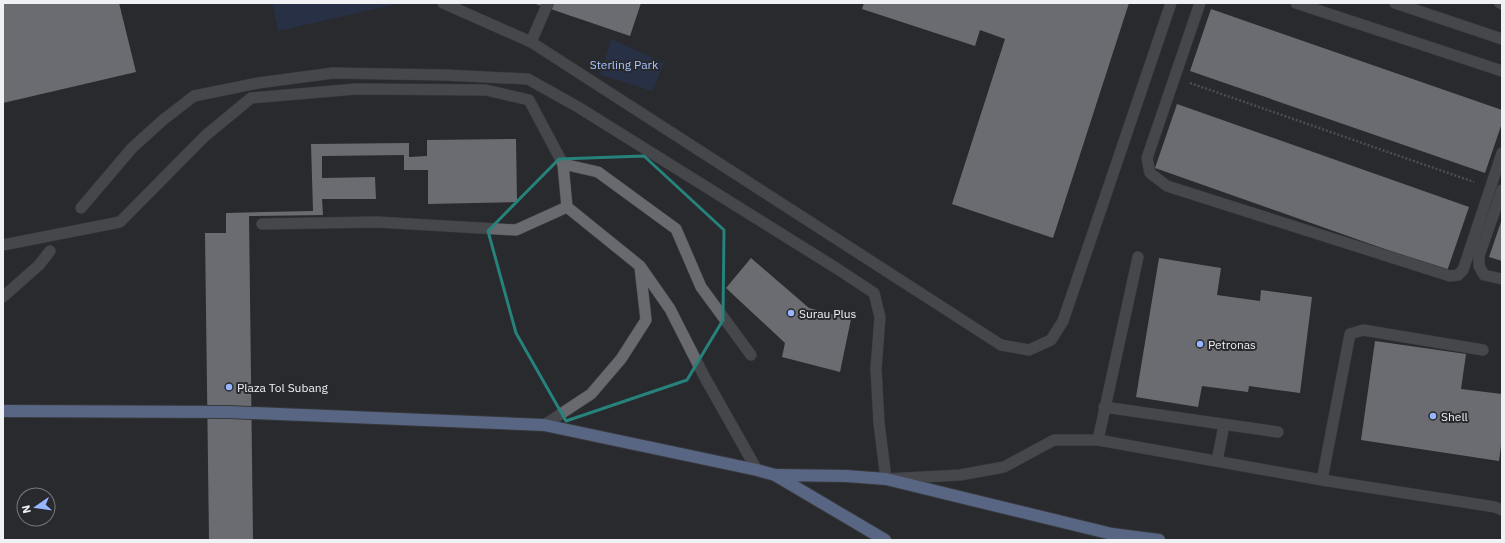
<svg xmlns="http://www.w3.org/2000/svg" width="1505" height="543" font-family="'IBM Plex Sans',sans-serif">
  <rect width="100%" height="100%" fill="#282a2e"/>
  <g fill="#263863">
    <polygon points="272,3 401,3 278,31"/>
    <polygon points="611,39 664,63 652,91 599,74 602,71"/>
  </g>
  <g fill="#bbbdc3">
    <polygon points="3,3 119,3 136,72 3,103"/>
    <polygon points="533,3 641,3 630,36"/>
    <polygon points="864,3 1129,3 1053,238 952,204 1005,39 980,30 975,46 862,9"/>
    <polygon points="1211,9 1502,110 1502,123 1485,173 1190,71"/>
    <polygon points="1177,104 1469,207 1447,271 1155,168"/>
    <polygon points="516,139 517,202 428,204 428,170 404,170 404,155 322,156 322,178 375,177 376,199 322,199 323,215 249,216 253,540 209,540 205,233 226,233 226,213 313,211 311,144 409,143 409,157 427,156 427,140"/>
    <polygon points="1502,219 1502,261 1489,257"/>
    <polygon points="751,258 809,308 851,319 840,372 782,357 785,343 726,288"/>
    <polygon points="1159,258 1221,268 1217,295 1260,301 1261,290 1312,297 1300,393 1249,386 1248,392 1202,386 1198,407 1136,397"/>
    <polygon points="1375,341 1466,354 1461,389 1502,394 1502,438 1499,461 1361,440"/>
  </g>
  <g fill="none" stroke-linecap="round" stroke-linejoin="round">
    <defs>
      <g id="service">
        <polyline points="443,3 531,42 1001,345 1029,350 1051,340 1063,321 1171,3"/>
        <polyline points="1200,3 1147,158 1150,173 1167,186 1450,276 1458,275 1463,270 1502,153"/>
        <polyline points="1296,3 1502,71"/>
        <polyline points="531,42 548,3"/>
        <polyline points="563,164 598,172 676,229 701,287 751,355"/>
        <polyline points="1502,190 1479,256 1479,266 1484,275 1502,279"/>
        <polyline points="81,208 132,148 163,120 194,96 258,83 333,73 445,75 528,79 578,107 836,268 874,293 880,317 876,369 879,423 886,479 960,475 1004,467 1054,440 1098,440 1322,480 1495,507 1502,510"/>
        <polyline points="262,224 377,222 516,230 567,207"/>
        <polyline points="3,245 120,222 205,136 251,98 356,89 486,90 529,100 563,164 567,207 640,266 670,309 704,376 757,470"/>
        <polyline points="3,297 39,265 50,251"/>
        <polyline points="1104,407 1278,432"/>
        <polyline points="544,425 591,394 621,359 646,320 640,267"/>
        <polyline points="1098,440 1138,257"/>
        <polyline points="1217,461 1224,425"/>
        <polyline points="1322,480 1350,334 1363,330 1483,350"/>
      </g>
      <g id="tertiary">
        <polyline points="1395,3 1502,39"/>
        <polyline points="1500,3 1502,4"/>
      </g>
      <g id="motorway">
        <polyline points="3,411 228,412 544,425 757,470 775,475 885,540"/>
        <polyline points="776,475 846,476 886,479 1112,534 1159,540"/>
      </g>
    </defs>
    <use href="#service" stroke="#47484c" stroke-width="12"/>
    <use href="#tertiary" stroke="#47484c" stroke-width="12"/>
    <use href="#motorway" stroke="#47484c" stroke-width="14"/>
    <polyline stroke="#77797c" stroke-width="2.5" stroke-dasharray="2 2" stroke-linecap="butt" points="1190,83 1474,182"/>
    <use href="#service" stroke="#686a6f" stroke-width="11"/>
    <use href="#tertiary" stroke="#686a6f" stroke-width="11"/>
    <use href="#motorway" stroke="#93aeeb" stroke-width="12"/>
  </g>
  <path d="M0 0H1505V543H0ZM 644,156 L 724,230 L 723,320 L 687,380 L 566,421 L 516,333 L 488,231 L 559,159 Z" fill="#282a2e" fill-opacity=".55" fill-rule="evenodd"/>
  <path fill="none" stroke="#26827b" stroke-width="3" stroke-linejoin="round" d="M 644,156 L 724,230 L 723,320 L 687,380 L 566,421 L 516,333 L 488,231 L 559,159 Z"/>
  <g fill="#97b6fd" stroke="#282a2e" stroke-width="1.5">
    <circle cx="791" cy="313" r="4"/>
    <circle cx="1200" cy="344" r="4"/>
    <circle cx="229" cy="387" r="4"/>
    <circle cx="1433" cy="416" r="4"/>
  </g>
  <g text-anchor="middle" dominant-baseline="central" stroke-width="4" stroke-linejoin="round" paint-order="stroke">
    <g font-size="12" fill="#a8c3ff" stroke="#282a2e">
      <text x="624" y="64">Sterling Park</text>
    </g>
    <g font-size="12" fill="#f0f1f4" stroke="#282a2e" text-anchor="start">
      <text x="799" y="313">Surau Plus</text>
      <text x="1208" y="344">Petronas</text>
      <text x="237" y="387">Plaza Tol Subang</text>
      <text x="1441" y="416">Shell</text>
    </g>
  </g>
  <rect width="1505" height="543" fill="none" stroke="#f0f1f4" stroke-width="8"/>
  <g transform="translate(36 507) rotate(257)"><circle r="19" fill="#282a2e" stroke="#787a7d"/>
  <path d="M0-3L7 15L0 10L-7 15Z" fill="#97b6fd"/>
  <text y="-6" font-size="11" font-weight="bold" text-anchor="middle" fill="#f0f1f4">N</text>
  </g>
</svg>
